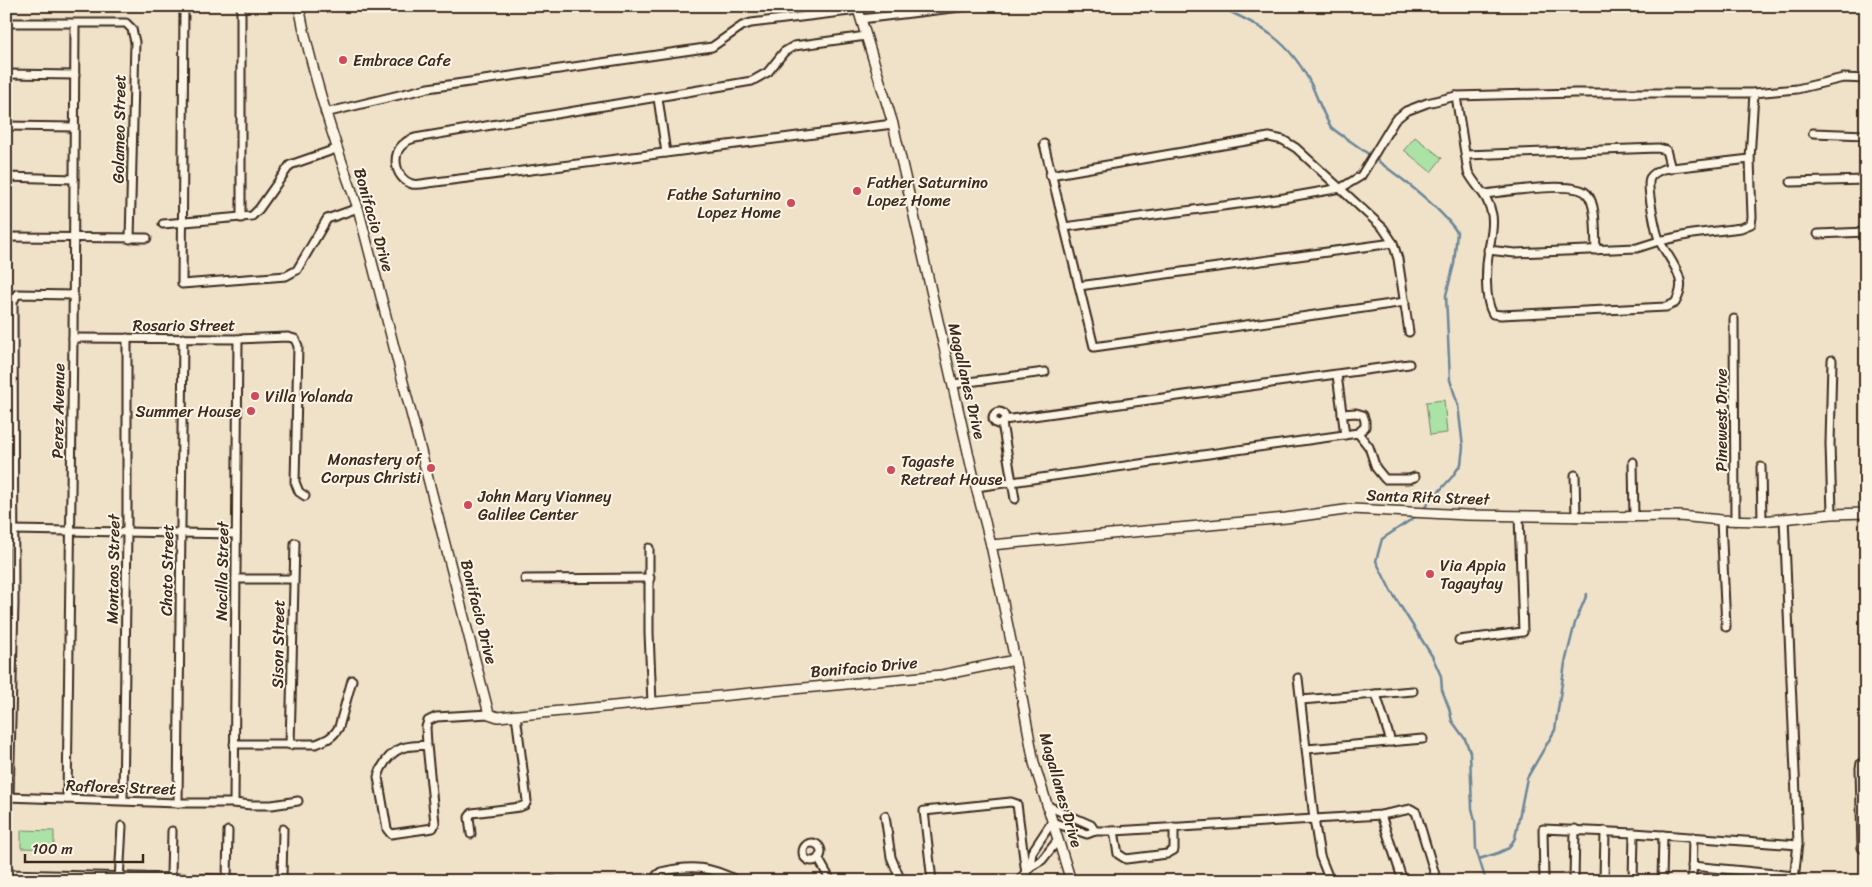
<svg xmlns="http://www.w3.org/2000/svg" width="1872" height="887" font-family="Sriracha,sans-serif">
  <rect width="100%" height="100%" fill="#f0e2c9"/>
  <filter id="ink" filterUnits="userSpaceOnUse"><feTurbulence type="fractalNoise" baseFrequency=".02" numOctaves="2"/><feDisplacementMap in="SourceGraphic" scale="10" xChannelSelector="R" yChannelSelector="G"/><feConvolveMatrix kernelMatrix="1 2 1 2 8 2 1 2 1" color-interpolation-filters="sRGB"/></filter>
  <g filter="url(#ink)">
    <g fill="#abe2a6" stroke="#738662">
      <polygon points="1415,137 1442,158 1431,172 1404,150"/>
      <polygon points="1444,400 1447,433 1430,435 1426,402"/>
      <polygon points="21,830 54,831 54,849 21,848"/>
    </g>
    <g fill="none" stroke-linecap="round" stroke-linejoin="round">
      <g stroke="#6c8698" stroke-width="2.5">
        <path d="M 1217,6 C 1261,25 1289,40 1311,84 C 1316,94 1325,120 1332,128 C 1340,135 1351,141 1360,148 C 1390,170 1436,202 1457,232 L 1454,264 L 1446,295 L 1450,380 L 1458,405 L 1463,447 L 1461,464 L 1452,477 L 1424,508"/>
        <polyline points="1415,517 1382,539 1376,561 1391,591 1432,656 1441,676 1442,690 1449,708 1452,721 1465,739 1470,752 1472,808 1475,821 1476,849 1486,881"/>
        <polyline points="1479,859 1498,853 1509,848 1515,838 1527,778 1555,730 1565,663 1575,623 1587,594"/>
      </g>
      <defs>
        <g id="minor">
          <polyline points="184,6 182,284 286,276 297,270 327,219 358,208"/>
          <polyline points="861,19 969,6"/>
          <polyline points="6,23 126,23 132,29 135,42 130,239"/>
          <path d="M 866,36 L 794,46 L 784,52 L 768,72 L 752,81 L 415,138 C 412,139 407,140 405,143 C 390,153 395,179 412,184 C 417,185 423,184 428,183 L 893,124"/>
          <polyline points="6,74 75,75"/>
          <path d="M 1456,96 L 1468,172 C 1477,189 1488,194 1492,215 C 1494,227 1491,237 1489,249 C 1486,265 1484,300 1493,314 L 1501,315 L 1666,307 L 1675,303 C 1679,296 1682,288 1680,280 C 1677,266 1667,255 1660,242 C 1656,233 1646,186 1650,178 C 1653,173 1658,171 1663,169 L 1750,159"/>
          <polyline points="658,98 666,153"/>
          <polyline points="325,113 428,88 712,47 742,26 751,23 858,10"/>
          <polyline points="6,126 74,127"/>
          <polyline points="1813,133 1866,135"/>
          <polyline points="1044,144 1094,347 1405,302"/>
          <polyline points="1466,155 1658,148 1666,150 1671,169"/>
          <polyline points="1050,175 1269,137 1283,140 1296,148 1383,228 1393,243 1398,259 1409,332"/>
          <polyline points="6,177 74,179"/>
          <polyline points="1791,182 1866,180"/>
          <path d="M 1485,194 C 1504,192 1575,180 1587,194 C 1597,204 1595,236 1596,250"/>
          <polyline points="241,218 241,6"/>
          <polyline points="163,224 252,216 259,209 290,165 336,149"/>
          <polyline points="1064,227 1284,198 1341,188 1361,176 1395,120 1406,111 1427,103 1456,96 1575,93 1754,93 1797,89 1843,78 1866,79"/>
          <polyline points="1818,234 1866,232"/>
          <polyline points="6,237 147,238"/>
          <polyline points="1488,250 1515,253 1637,248 1659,241 1692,234 1741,228 1751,224 1752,217 1750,159 1754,93"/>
          <polyline points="1079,286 1393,243"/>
          <polyline points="1734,319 1735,521"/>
          <polyline points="73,338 238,339 288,337 295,339 298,346 295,482 299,492 305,496"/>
          <polyline points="1337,375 1345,435"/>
          <polyline points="953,384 1045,372"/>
          <circle cx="999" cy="418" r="6"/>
          <polyline points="1342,414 1356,413 1363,415 1365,421 1365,427 1358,433"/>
          <polyline points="1004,420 1409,364"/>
          <polyline points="1002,423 1015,499"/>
          <polyline points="1633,462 1634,517"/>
          <polyline points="1761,467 1762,521"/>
          <polyline points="1575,475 1576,517"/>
          <polyline points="976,487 1358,433 1369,447 1376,468 1385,479 1409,479 1415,477"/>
          <polyline points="1832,514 1830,444 1832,360"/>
          <polyline points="1784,518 1798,842 1794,881"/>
          <polyline points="1721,520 1726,627"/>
          <polyline points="13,530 236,534"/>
          <polyline points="649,548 649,633 652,703"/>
          <polyline points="236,579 293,579"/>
          <polyline points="525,579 650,578"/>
          <polyline points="1459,640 1523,632 1519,516"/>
          <polyline points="1298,678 1314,819 1320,856 1330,881"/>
          <polyline points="1376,694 1391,742"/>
          <polyline points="1301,700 1413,691"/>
          <path d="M 234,744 L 316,744 C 326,740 334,737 339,727 L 352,680"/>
          <polyline points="290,745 295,543"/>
          <path d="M 427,745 C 419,746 407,745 400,749 C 389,754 381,766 378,777 L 387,829 L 391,834 L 433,828 L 435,823 L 427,745 L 426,727 L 428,721 L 436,717 L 489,714"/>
          <polyline points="1307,749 1423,739"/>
          <polyline points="6,797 178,803 234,803 251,805 272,805 298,801"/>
          <polyline points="9,797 14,603 13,302 17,294 73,295"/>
          <polyline points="67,799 73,338 75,24"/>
          <polyline points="123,800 127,533 127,338"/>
          <polyline points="178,803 183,338"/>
          <polyline points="234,803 238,339"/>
          <polyline points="1048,806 1091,825 1095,831"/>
          <polyline points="1381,815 1403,881"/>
          <polyline points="885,816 891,857 901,881"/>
          <polyline points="1114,831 1118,854 1126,859 1167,854 1174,850 1174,827"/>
          <polyline points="471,834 469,817 472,813 520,807 525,805 527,801 516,715"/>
          <circle cx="812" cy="852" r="9"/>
          <polyline points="1862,848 1860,768 1861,763 1866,761"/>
          <polyline points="818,858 831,881"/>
          <polyline points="1692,866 1795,876"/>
          <polyline points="1030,867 1042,860 1058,840"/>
          <polyline points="6,874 305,881"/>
          <polyline points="171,877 172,831"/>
          <polyline points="227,879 228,831"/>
          <polyline points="282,880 283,829"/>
          <polyline points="119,881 122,826"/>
          <polyline points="550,881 554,881"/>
          <path d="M 656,881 L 657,875 L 661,872 C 691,865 710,866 738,881"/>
          <polyline points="932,881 924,811 1011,802 1017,804 1026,874"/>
          <polyline points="1019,881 1030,867 1032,852 1052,822 1087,834 1095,831 1114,831 1381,815 1411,809 1416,812 1437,881"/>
          <polyline points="1544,881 1543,829 1634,833 1798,845"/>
          <polyline points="1574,881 1575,829"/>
          <polyline points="1604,881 1605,831"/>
          <polyline points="1633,881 1634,833"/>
          <polyline points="1662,881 1663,835"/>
          <polyline points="1692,881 1693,837"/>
        </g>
        <g id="tertiary">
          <path d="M 299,6 C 312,75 334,142 358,208 L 489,714 L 498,717 L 942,675 L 1015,660"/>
          <polyline points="857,6 893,124 976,487 991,545 1015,660 1034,763 1071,881"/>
          <polyline points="991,545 1286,518 1352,509 1467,515 1597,517 1679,516 1721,520 1762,521 1832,514 1866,513"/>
        </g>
      </defs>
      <use href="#minor" stroke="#3b2a1e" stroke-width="11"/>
      <use href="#tertiary" stroke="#3b2a1e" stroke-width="12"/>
      <use href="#minor" stroke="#fcf5e5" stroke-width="7"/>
      <use href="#tertiary" stroke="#fcf5e5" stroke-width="9"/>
    </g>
  </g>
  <g fill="#d1495b" stroke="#fcf5e5" stroke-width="2">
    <circle cx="343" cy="60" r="5"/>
    <circle cx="857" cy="191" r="5"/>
    <circle cx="791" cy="203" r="5"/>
    <circle cx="255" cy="396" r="5"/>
    <circle cx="251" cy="411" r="5"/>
    <circle cx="431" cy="468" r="5"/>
    <circle cx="891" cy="470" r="5"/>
    <circle cx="468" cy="505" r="5"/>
    <circle cx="1430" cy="574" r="5"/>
  </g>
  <g text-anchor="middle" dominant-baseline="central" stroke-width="4" stroke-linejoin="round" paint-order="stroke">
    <g font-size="16" fill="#3b2a1e" stroke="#fcf5e5" text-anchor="start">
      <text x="353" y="60">Embrace Cafe</text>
      <text x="867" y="182">Father Saturnino<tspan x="867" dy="18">Lopez Home</tspan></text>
      <text x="781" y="194" text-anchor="end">Fathe Saturnino<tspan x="781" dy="18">Lopez Home</tspan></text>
      <text x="265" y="396">Villa Yolanda</text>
      <text x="241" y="411" text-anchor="end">Summer House</text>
      <text x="421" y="459" text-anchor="end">Monastery of<tspan x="421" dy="18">Corpus Christi</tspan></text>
      <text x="901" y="461">Tagaste<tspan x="901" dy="18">Retreat House</tspan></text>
      <text x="478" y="496">John Mary Vianney<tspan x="478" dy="18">Galilee Center</tspan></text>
      <text x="1440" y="565">Via Appia<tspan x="1440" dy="18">Tagaytay</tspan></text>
    </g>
    <g font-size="16" fill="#3b2a1e" stroke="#fcf5e5">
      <text transform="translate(119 129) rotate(-89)">Golameo Street</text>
      <text transform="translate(374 220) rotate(74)">Bonifacio Drive</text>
      <text x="184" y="325">Rosario Street</text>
      <text transform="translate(967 381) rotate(77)">Magallanes Drive</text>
      <text transform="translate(58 411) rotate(-89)">Perez Avenue</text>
      <text transform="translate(1721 420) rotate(-90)">Pinewest Drive</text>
      <text transform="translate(1428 497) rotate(2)">Santa Rita Street</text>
      <text transform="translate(113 569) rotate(-89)">Montaos Street</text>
      <text transform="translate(167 570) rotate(-89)">Chato Street</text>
      <text transform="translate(222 571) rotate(-89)">Nacilla Street</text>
      <text transform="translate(479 612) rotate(76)">Bonifacio Drive</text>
      <text transform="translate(278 644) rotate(-89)">Sison Street</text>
      <text transform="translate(864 667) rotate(-5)">Bonifacio Drive</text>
      <text transform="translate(121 787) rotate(2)">Raflores Street</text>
      <text transform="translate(1061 790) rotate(74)">Magallanes Drive</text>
    </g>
  </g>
  <rect width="1872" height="887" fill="none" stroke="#fcf5e5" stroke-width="25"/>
  <rect x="12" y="12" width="1847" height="862" fill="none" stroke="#3b2a1e" stroke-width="2" filter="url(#ink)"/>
  <path d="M25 854v8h118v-8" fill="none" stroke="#3b2a1e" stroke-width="2.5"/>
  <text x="32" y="854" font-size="15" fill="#3b2a1e" stroke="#fcf5e5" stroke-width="4" paint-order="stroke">100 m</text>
</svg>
